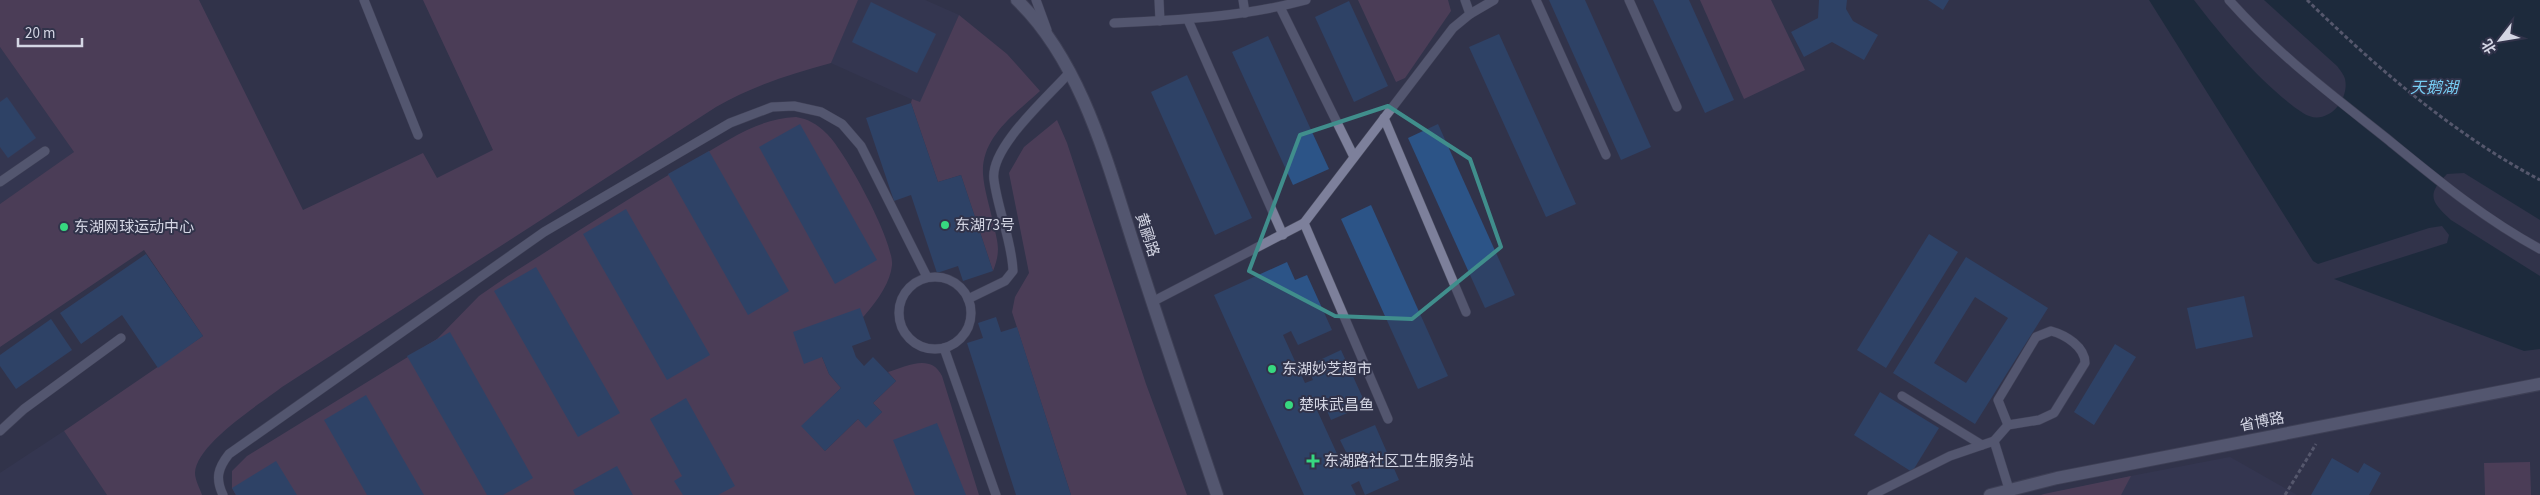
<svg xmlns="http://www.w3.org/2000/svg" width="2540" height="495" font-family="'Source Sans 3','Noto Sans SC',sans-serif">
  <rect width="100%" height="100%" fill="#31334a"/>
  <g fill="#393b58">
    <polygon points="858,0 925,0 959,15 920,103 831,63"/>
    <polygon points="0,47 74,152 0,204"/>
    <polygon points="64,431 107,495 0,495 0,473"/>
    <polygon points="2230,457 2297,495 2041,495 2131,476"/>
  </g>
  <g fill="#6b4a67">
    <path d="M 0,0 L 199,0 L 303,210 L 423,153 L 437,178 L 493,150 L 423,0 L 858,0 L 831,63 C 790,74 753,86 716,107 L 282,387 C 260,404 196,444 195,473 C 195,480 200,489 202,495 L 107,495 L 64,431 L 203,336 L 144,250 L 0,347 L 0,204 L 74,152 L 0,47 Z"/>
    <polygon points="1358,0 1448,0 1451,11 1405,78 1396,82"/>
    <polygon points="1700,0 1771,0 1805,70 1744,99"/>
    <path d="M 959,15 L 1007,54 L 1040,91 C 1015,114 981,137 983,174 C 984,190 990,207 993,223 C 998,243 1001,251 993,271 L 961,175 L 938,182 L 911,103 L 912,99 L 920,102 Z"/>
    <path d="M 796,117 C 808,119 817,124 826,133 C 844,149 894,241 892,265 C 889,298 845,336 822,357 L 829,374 L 841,388 L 802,426 L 825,451 L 858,419 L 866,427 L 882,412 L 873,403 L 896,381 L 888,372 C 907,366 931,353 942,376 L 979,495 L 236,495 L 232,488 L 232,471 L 247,456 L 437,339 L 479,296 L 505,278 C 568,238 631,196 696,159 C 729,140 757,119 796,117 Z"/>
    <polygon points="1057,120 1067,143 1146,384 1187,495 1071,495 1012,312 1015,297 1029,273 1009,173 1024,147"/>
    <polygon points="2530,462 2531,495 2485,495 2484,463"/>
    <polygon points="2131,476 2121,495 2041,495 2044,494"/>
  </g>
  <path fill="#06202b" d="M 2149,0 L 2194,0 C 2223,38 2264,87 2303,113 C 2325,128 2350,102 2345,79 C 2344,75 2340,70 2337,66 L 2264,0 L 2540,0 L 2540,220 L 2464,173 L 2447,174 C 2426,195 2431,201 2451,220 L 2540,276 L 2540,349 L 2524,351 L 2334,279 L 2447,243 L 2449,235 L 2442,226 L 2429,228 L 2318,264 L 2313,261 Z"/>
  <g fill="#2c5487" fill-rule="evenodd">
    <polygon points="1549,0 1585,0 1651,147 1621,160"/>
    <polygon points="1653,0 1689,0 1734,100 1705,113"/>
    <polygon points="1819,0 1847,0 1846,9 1853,21 1878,35 1864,60 1832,42 1804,57 1791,32 1818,18"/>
    <polygon points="1928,0 1949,0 1943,10"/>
    <polygon points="1349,1 1388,86 1354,102 1315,17"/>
    <polygon points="871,2 936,34 917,73 852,42"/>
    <polygon points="1499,34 1576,204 1546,217 1469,47"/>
    <polygon points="1268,36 1329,169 1293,185 1232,52"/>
    <polygon points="1187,75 1252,218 1215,235 1151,92"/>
    <polygon points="7,97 36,138 8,158 0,147 0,102"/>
    <polygon points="911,103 938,182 961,175 993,271 963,281 958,266 937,273 911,195 894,201 866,118"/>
    <polygon points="800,124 877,260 835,284 759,147"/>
    <polygon points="1438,124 1515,295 1485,308 1408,138"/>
    <polygon points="709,151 789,291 748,315 668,174"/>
    <polygon points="1371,205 1448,376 1418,389 1341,219"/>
    <polygon points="626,209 710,355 667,380 583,234"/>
    <polygon points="1929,234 1958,252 1886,368 1857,350"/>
    <polygon points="146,254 203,336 158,368 122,315 81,344 60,313"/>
    <path d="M 1966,257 L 2048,308 L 1975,424 L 1893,373 ZM 1975,297 L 2008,318 L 1966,383 L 1934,363 Z"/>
    <polygon points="1287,262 1295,280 1307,275 1332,330 1298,345 1291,331 1283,335 1305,383 1313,380 1307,366 1341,350 1366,405 1331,420 1325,406 1317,410 1339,458 1347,454 1340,440 1375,425 1399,480 1365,495 1359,481 1351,485 1356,495 1304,495 1214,295"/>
    <polygon points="536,267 620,413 578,437 494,291"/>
    <polygon points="2244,296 2253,337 2196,349 2187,308"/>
    <polygon points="860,308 871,339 852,346 856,357 864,366 873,357 896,381 873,403 882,412 866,428 858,419 825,451 801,426 841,388 829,374 822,357 804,364 793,332"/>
    <polygon points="996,317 1001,332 1017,327 1071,495 1016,495 967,343 983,338 978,323"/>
    <polygon points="51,319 72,350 16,389 0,366 0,355"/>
    <polygon points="450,332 533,478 503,495 487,495 407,356"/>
    <polygon points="2115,344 2136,357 2094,425 2074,412"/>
    <polygon points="1880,392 1939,428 1912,472 1854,435"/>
    <polygon points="366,395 424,495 367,495 324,420"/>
    <polygon points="686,398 735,486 718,495 683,495 674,481 682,476 650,419"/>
    <polygon points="937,423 966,495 915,495 893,440"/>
    <polygon points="2332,458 2358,473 2364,463 2381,473 2369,495 2311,495"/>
    <polygon points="276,461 297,495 236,495 232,488"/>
    <polygon points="617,466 633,495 575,495 573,490"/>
  </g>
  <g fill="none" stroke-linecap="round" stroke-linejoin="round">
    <defs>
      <g id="service">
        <polyline points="364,0 418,135"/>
        <polyline points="1036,0 1047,30"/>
        <polyline points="1159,0 1160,21"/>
        <polyline points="1243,0 1245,13"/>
        <polyline points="1465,0 1470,14"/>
        <polyline points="1536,0 1606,155"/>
        <polyline points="1629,0 1677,107"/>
        <path d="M 2229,0 C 2275,52 2332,95 2386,138 C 2435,178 2484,219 2540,249"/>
        <polyline points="1280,7 1354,157"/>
        <polyline points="1188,20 1283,235"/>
        <path d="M 1114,23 C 1179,20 1243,17 1306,0"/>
        <polyline points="1384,118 1466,312"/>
        <polyline points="0,182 45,151"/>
        <polyline points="1304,223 1388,419"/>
        <circle cx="935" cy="313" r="36"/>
        <path d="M 968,299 L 1005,281 L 1013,271 C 1012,241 998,211 994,180 C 989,148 1048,97 1069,73"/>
        <polyline points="1152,302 1304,223 1453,28 1470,14 1494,0"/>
        <polyline points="944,348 996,495"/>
        <polyline points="1902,396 1982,445"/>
        <polyline points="0,431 24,409 121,338"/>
        <path d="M 1994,441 L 2008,425 L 2039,420 L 2054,413 L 2085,363 C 2085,347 2066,335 2051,331 L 2036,337 L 1998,400 L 2008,425"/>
        <path d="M 223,495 C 215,478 218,468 229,454 L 544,232 L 730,123 L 772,107 L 794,106 L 821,112 L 842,124 L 861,146 L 927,277"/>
        <polyline points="1872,495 1950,456 1994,441 2009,489"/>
      </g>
      <g id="minor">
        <path d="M 1017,0 C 1085,65 1110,174 1139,261 C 1164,339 1191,417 1217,495"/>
        <polyline points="1990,495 2057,478 2540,384"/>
      </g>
    </defs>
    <use href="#service" stroke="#4d4f62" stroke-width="10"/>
    <use href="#minor" stroke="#4d4f62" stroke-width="14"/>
    <g stroke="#818396" stroke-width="3" stroke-dasharray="4 2.5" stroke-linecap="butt">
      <path d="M 2307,0 C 2378,69 2452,133 2540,180"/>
      <polyline points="2285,495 2316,444"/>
    </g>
    <use href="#service" stroke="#7d809b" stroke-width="9"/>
    <use href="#minor" stroke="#7d809b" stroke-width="12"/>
  </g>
  <path d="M0 0H2540V495H0ZM 1388,106 L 1470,159 L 1501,247 L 1412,319 L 1335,316 L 1249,271 L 1300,135 Z" fill="#31334a" fill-opacity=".55" fill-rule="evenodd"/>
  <path fill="none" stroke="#408e8c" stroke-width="4" stroke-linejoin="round" d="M 1388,106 L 1470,159 L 1501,247 L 1412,319 L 1335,316 L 1249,271 L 1300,135 Z"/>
  <g fill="#37d880" stroke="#31334a" stroke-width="2">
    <circle cx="945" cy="225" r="5"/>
    <circle cx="64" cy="227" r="5"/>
    <circle cx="1272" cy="369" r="5"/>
    <circle cx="1289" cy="405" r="5"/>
    <path d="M1310.5 453.5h5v5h5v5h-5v5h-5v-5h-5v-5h5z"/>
  </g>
  <g text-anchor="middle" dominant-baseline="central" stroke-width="4" stroke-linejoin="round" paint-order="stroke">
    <g font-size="15" fill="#d4d6e4" stroke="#31334a" text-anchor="start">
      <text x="955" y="225">东湖73号</text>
      <text x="74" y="227">东湖网球运动中心</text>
      <text x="1282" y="369">东湖妙芝超市</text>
      <text x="1299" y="405">楚味武昌鱼</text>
      <text x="1324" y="461">东湖路社区卫生服务站</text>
    </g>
    <g font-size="15" fill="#d4d6e4" stroke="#31334a">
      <text transform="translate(1147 235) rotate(72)">黄鹂路</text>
      <text transform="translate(2262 422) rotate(-11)">省博路</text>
    </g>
    <g font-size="16" font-style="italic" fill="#76ccf3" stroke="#31334a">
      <text x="2434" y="88">天鹅湖</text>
    </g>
  </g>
  <g transform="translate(2500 40) rotate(239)" stroke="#31334a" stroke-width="4" paint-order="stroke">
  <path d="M0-4L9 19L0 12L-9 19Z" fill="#d4d6e4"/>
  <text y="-8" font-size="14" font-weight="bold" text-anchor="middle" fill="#d4d6e4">北</text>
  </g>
  <path d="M18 38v8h64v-8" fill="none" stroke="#d4d6e4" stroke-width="2.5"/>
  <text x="25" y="38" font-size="15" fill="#d4d6e4" stroke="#31334a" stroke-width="4" paint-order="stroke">20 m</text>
</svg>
